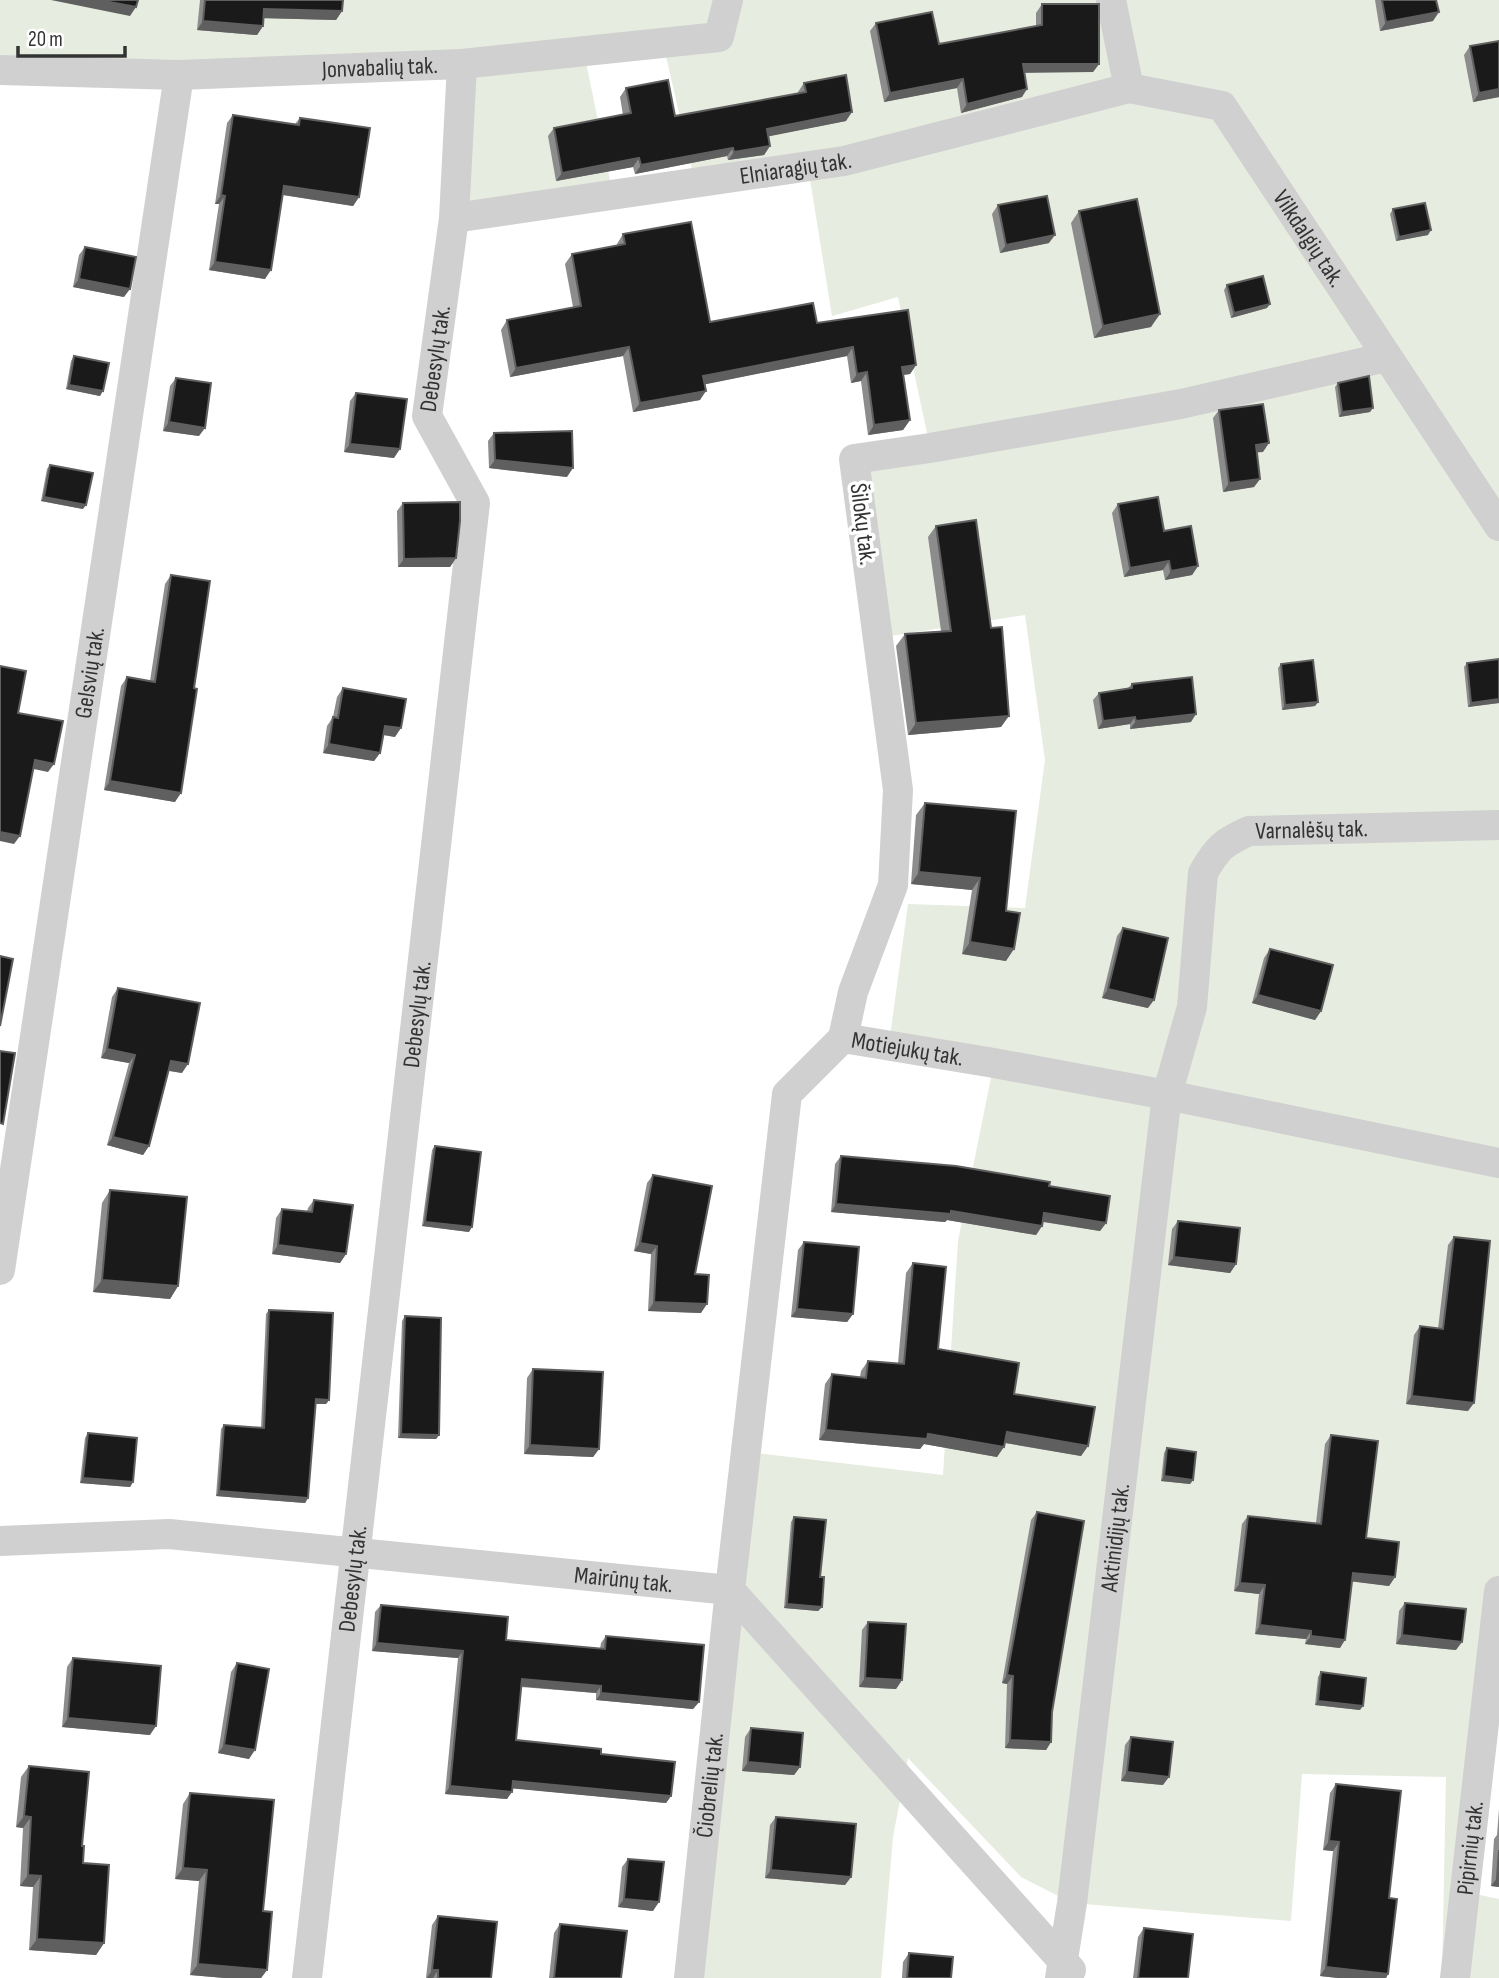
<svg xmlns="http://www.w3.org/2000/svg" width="1499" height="1978" font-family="'Sofia Sans Condensed',sans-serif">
  <rect width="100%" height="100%" fill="#fff"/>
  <polygon fill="#e6ecdf" points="0,0 1499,0 1499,1592 1466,1892 1499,1899 1499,1978 1442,1978 1446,1777 1302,1774 1291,1921 1072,1903 1021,1877 908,1758 893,1837 881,1978 689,1978 746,1452 943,1475 958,1241 994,1063 889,1044 908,904 1025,908 1045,760 1025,615 878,638 854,459 930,447 898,297 832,316 808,167 695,183 663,43 584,52 613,195 454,218 462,65 0,70"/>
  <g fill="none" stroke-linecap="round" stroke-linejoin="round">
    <g stroke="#d0d0d0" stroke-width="30">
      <path id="s1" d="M 1111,0 L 1129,88 L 1222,106 L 1499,526"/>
      <path id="s2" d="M 0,70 L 179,75 L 462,64 L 719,37 L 728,0"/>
      <path id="s3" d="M 454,218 L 844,161 L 1129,88"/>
      <polyline points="843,1038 853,992 893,885 898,790 854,459 930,448 1181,404 1387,357"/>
      <path id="s4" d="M 0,1270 L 179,75"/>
      <path id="s5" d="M 0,1541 L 169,1534 L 730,1590 L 1071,1970"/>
      <path id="s6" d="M 307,1978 L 475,503 L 427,416 L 454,218 L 462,64"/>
      <path id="s7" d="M 689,1978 L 730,1590 L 787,1094 L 843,1038 L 994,1063 L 1167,1095 L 1499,1163"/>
      <path id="s8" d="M 1060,1978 L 1072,1903 L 1167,1095 L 1192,1007 L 1203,873 C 1217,848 1224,842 1249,831 L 1499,825"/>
      <path id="s9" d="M 1455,1978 L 1499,1591"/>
    </g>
  </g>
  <g fill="#8c8c8c">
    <polygon points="200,0 343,0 342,11 336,20 263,18 263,26 257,35 197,30"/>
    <polygon points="1375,0 1436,0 1433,21 1380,31"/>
    <polygon points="1042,4 1099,64 1093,72 1024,72 1022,97 961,113 957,88 884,102 870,31 876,23 939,44 1036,26 1036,13"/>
    <polygon points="1499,41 1499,97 1473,102 1464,55 1470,46"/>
    <polygon points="804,83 846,121 768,136 770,146 764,155 728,160 727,156 635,174 633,167 556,181 548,136 554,128 623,115 620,97 626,88 675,116 798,93 798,92"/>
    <polygon points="233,115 295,124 300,118 359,197 353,206 282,195 265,279 209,270 219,204 215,204 227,123"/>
    <polygon points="998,205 1049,243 1000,253 992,214"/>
    <polygon points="1393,209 1428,235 1396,241 1390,214"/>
    <polygon points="1079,211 1151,327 1094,338 1071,223"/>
    <polygon points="623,234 710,322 817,323 916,365 910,374 903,375 910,420 903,430 868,435 861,381 851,383 847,356 705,384 700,400 633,412 623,356 510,377 501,330 507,320 573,307 565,264 572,254 617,246 617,244"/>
    <polygon points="85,247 124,297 73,287 79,255"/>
    <polygon points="1227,285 1267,308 1231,318 1224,290"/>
    <polygon points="74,356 100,396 66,389 71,361"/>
    <polygon points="176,378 199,436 163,431 170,386"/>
    <polygon points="1338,383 1370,412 1339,417 1335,387"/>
    <polygon points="356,393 394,458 344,452 350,401"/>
    <polygon points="1219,410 1263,452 1257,452 1260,479 1254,487 1223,492 1213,418"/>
    <polygon points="494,433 567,477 489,468 488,441"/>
    <polygon points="50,465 83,509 41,501 47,469"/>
    <polygon points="403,503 456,558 450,567 398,567 397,511"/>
    <polygon points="1118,504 1164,531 1198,566 1192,575 1165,580 1163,570 1124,577 1112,513"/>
    <polygon points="936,526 991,628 1001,727 908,735 896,646 905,634 941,631 928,537"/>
    <polygon points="171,575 194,688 175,802 104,790 121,686 127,677 150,681 165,584"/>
    <polygon points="1499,659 1499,703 1468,707 1464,667 1467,663"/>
    <polygon points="1281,664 1318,702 1315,706 1282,710 1278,668"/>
    <polygon points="1132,684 1191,722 1130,729 1130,724 1098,729 1093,700 1099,693 1128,688"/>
    <polygon points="343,688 395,737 383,735 380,753 374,761 323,753 327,726 333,717 337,697"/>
    <polygon points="925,803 1006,911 1006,961 962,954 972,890 911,884 916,815"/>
    <polygon points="1123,928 1148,1008 1102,998 1117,936"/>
    <polygon points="1270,949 1321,1011 1315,1020 1252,1003 1264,958"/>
    <polygon points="118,988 182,1073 169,1071 149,1146 143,1155 107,1145 129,1063 101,1058 112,997"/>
    <polygon points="435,1146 469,1232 422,1226 432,1150"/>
    <polygon points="841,1156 1049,1186 1106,1223 1100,1231 1043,1222 1042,1226 1036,1235 947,1220 945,1222 831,1212 835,1164"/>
    <polygon points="653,1175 695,1274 701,1313 648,1311 651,1254 634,1251 647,1183"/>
    <polygon points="110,1190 178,1286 170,1299 93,1292 102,1203"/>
    <polygon points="314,1200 346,1254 340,1263 272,1254 276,1218 282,1209 307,1212 308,1208"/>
    <polygon points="1178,1221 1236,1264 1230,1273 1168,1265 1172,1229"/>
    <polygon points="1454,1237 1468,1411 1406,1404 1414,1335 1420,1326 1438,1329 1448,1245"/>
    <polygon points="804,1242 853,1314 847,1322 791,1317 798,1250"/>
    <polygon points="913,1263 938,1349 1014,1394 1088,1446 1081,1456 1005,1443 997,1457 924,1444 920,1449 819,1440 825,1384 832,1374 860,1377 861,1371 868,1361 898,1363 906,1273"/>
    <polygon points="269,1310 329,1400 326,1404 315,1404 308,1498 305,1503 216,1496 221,1429 224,1425 261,1428 266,1314"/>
    <polygon points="405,1316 439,1435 436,1439 398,1438 402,1321"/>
    <polygon points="533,1369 599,1449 593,1457 524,1454 527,1378"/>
    <polygon points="88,1433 133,1482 130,1487 80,1483 85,1438"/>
    <polygon points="1331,1435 1366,1538 1395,1577 1389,1586 1352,1581 1340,1648 1305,1644 1306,1639 1255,1634 1259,1594 1234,1591 1242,1524 1248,1516 1316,1523 1325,1444"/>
    <polygon points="1167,1448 1193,1480 1190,1484 1161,1481 1164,1453"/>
    <polygon points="1037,1512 1052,1712 1051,1742 1046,1750 1005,1748 1007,1684 1002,1683 1031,1520"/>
    <polygon points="794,1517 820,1577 822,1607 818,1611 784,1608 791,1522"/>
    <polygon points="1405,1603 1456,1650 1396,1644 1399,1611"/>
    <polygon points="381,1605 506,1640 600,1649 601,1643 606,1636 699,1702 693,1709 596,1700 596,1693 521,1687 516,1740 601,1754 671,1796 666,1803 512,1788 507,1799 445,1794 458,1658 372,1651 375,1612"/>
    <polygon points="868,1622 902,1680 896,1689 859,1687 862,1630"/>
    <polygon points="73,1658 150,1735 62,1727 67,1667"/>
    <polygon points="237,1663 249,1759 218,1753 231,1672"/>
    <polygon points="1321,1672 1360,1710 1315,1705 1318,1677"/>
    <polygon points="751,1728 800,1767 794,1775 742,1771 745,1737"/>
    <polygon points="1131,1737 1163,1785 1121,1781 1125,1745"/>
    <polygon points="29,1766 82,1846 83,1863 104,1943 96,1955 29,1950 33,1887 20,1886 23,1828 16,1827 21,1777"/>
    <polygon points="1336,1784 1388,1974 1386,1978 1338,1978 1320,1976 1333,1851 1323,1850 1330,1793"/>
    <polygon points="190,1793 267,1970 261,1978 225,1978 190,1975 199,1881 175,1879 183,1804"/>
    <polygon points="1499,1809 1499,1887 1491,1886 1494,1839 1497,1835"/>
    <polygon points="776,1817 851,1877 845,1885 765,1878 770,1825"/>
    <polygon points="628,1859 653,1911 618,1907 622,1867"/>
    <polygon points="438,1916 491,1978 426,1978 432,1925"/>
    <polygon points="560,1924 621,1978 549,1978 554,1933"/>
    <polygon points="1144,1928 1188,1978 1133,1978 1138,1937"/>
    <polygon points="909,1953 951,1978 902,1978 903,1962"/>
  </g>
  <g fill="#5f5f5f">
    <polygon points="51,0 99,0 136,7 130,16"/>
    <polygon points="264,9 342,11 336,20 258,18"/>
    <polygon points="1439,12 1433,21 1380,31 1386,22"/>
    <polygon points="203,21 263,26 257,35 197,30"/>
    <polygon points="1023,64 1099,64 1093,72 1017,73"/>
    <polygon points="963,79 957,88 884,102 890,93"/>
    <polygon points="1027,89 1022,97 961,113 967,104"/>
    <polygon points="1499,89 1499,97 1473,102 1479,93"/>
    <polygon points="852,112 846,121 761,138 767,129"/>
    <polygon points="770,146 764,155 728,160 734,152"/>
    <polygon points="733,148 727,156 635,174 641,165"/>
    <polygon points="639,158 633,167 556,181 562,173"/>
    <polygon points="284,186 359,197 353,206 278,194"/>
    <polygon points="221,195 225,196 219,204 215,204"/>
    <polygon points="1431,230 1428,235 1396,241 1399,237"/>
    <polygon points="1055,235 1049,243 1000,253 1006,245"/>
    <polygon points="215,262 271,270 265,279 209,270"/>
    <polygon points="79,279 130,289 124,297 73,287"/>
    <polygon points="1270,304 1267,308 1231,318 1234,313"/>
    <polygon points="1160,314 1151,327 1094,338 1103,326"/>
    <polygon points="629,347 623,356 510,377 516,368"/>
    <polygon points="853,347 847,356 697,386 703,376"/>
    <polygon points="916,365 910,374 895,376 902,367"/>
    <polygon points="867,372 861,381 851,383 857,374"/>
    <polygon points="69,385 103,391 100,396 66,389"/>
    <polygon points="706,391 700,400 633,412 640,403"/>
    <polygon points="1373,408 1370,412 1339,417 1342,412"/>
    <polygon points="910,420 903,430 868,435 874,425"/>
    <polygon points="169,422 205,428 199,436 163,431"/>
    <polygon points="1269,443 1263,452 1250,453 1256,445"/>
    <polygon points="350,444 400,449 394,458 344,452"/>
    <polygon points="495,460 573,468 567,477 489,468"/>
    <polygon points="1260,479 1254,487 1223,492 1229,483"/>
    <polygon points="44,497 86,505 83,509 41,501"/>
    <polygon points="456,558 450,567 398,567 404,559"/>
    <polygon points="1169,561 1163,570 1124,577 1130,568"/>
    <polygon points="1198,566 1192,575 1165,580 1171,571"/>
    <polygon points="1499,699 1499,703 1468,707 1471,703"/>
    <polygon points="1318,702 1315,706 1282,710 1285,705"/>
    <polygon points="1196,714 1191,722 1130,729 1136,721"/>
    <polygon points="1009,716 1001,727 908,735 916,723"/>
    <polygon points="1135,717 1130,724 1098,729 1103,721"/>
    <polygon points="385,726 401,728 395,737 379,734"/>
    <polygon points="329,744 380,753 374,761 323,753"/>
    <polygon points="35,760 54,764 48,772 29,768"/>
    <polygon points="110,781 181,793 175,802 104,790"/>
    <polygon points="0,832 20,836 14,844 0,841"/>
    <polygon points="919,872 980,878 972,890 911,884"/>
    <polygon points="970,942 1014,949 1006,961 962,954"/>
    <polygon points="1108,989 1154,1000 1148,1008 1102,998"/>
    <polygon points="1258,995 1321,1011 1315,1020 1252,1003"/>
    <polygon points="107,1049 135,1055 129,1063 101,1058"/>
    <polygon points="171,1061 188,1064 182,1073 165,1070"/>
    <polygon points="113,1137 149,1146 143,1155 107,1145"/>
    <polygon points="836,1204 951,1211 1042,1226 1036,1235 947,1220 945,1222 831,1212"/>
    <polygon points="1044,1213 1106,1223 1100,1231 1039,1221"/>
    <polygon points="425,1222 472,1227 469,1232 422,1226"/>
    <polygon points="640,1243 657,1246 651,1254 634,1251"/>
    <polygon points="278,1245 346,1254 340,1263 272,1254"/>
    <polygon points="1174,1257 1236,1264 1230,1273 1168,1265"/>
    <polygon points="102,1280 178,1286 170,1299 93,1292"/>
    <polygon points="654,1302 707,1304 701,1313 648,1311"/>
    <polygon points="797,1309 853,1314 847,1322 791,1317"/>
    <polygon points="1412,1396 1474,1403 1468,1411 1406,1404"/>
    <polygon points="316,1399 329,1400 326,1404 313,1404"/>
    <polygon points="826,1430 928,1434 1004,1447 997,1457 924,1444 920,1449 819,1440"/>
    <polygon points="1007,1432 1088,1446 1081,1456 1000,1442"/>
    <polygon points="401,1434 439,1435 436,1439 398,1438"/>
    <polygon points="530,1445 599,1449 593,1457 524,1454"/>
    <polygon points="1164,1476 1193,1480 1190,1484 1161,1481"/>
    <polygon points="83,1478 133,1482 130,1487 80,1483"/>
    <polygon points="219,1491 308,1498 305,1503 216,1496"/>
    <polygon points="1353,1573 1395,1577 1389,1586 1348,1581"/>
    <polygon points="1240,1583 1265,1585 1259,1594 1234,1591"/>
    <polygon points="787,1604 822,1607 818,1611 784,1608"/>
    <polygon points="1260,1625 1311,1631 1306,1639 1255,1634"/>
    <polygon points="1402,1635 1462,1642 1456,1650 1396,1644"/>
    <polygon points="1311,1636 1345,1640 1340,1648 1305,1644"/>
    <polygon points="377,1643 463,1651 458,1658 372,1651"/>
    <polygon points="1007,1675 1013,1676 1007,1684 1002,1683"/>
    <polygon points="865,1678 902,1680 896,1689 859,1687"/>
    <polygon points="522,1679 601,1686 596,1693 517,1686"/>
    <polygon points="601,1693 699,1702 693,1709 596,1700"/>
    <polygon points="1318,1701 1363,1706 1360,1710 1315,1705"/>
    <polygon points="68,1718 156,1726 150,1735 62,1727"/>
    <polygon points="1010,1740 1051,1742 1046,1750 1005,1748"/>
    <polygon points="224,1745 255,1750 249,1759 218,1753"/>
    <polygon points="748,1762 800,1767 794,1775 742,1771"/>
    <polygon points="1127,1772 1169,1777 1163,1785 1121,1781"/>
    <polygon points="513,1781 671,1796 666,1803 508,1788"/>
    <polygon points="450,1786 512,1792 507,1799 445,1794"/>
    <polygon points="24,1816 31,1817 23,1828 16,1827"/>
    <polygon points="1329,1841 1339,1842 1333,1851 1323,1850"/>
    <polygon points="183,1868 207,1870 199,1881 175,1879"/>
    <polygon points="771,1870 851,1877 845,1885 765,1878"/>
    <polygon points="28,1875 41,1876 33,1887 20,1886"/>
    <polygon points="1497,1878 1499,1878 1499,1887 1491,1886"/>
    <polygon points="624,1899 659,1902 653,1911 618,1907"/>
    <polygon points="37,1939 104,1943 96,1955 29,1950"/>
    <polygon points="198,1964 267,1970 261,1978 225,1978 190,1975"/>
    <polygon points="1326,1967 1388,1974 1386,1978 1338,1978 1320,1976"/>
    <polygon points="432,1970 438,1970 433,1978 427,1978"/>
  </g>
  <g fill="#1a1a1a" stroke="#5f5f5f" stroke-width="2">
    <polygon points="99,0 138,0 136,7"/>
    <polygon points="205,0 343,0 342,11 264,9 263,26 203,21"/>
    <polygon points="1382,0 1436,0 1439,12 1386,22"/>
    <polygon points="1042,4 1099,4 1099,64 1023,64 1027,89 967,104 963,79 890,93 876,23 932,12 939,44 1042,25"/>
    <polygon points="1499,41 1499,89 1479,93 1470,46"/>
    <polygon points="846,75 852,112 767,129 770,146 734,152 733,148 641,165 639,158 562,173 554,128 631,113 626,88 668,80 675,116 806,92 804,83"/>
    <polygon points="233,115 299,125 300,118 370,128 359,197 284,186 271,270 215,262 225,196 221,195"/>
    <polygon points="1047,196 1055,235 1006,245 998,205"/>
    <polygon points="1137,199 1160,314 1103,326 1079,211"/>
    <polygon points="1425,203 1431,230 1399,237 1393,209"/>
    <polygon points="691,222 710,322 813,303 817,323 908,310 916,365 902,367 910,420 874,425 867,372 857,374 853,347 703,376 706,391 640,403 629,347 516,368 507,320 581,306 572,254 625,244 623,234"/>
    <polygon points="85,247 136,257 130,289 79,279"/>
    <polygon points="1263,276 1270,304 1234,313 1227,285"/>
    <polygon points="74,356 109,363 103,391 69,385"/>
    <polygon points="1369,376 1373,408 1342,412 1338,383"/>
    <polygon points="176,378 211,383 205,428 169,422"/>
    <polygon points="356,393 407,399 400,449 350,444"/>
    <polygon points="1263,404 1269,443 1256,445 1260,479 1229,483 1219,410"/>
    <polygon points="572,431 573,468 495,460 494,433"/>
    <polygon points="50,465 93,473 86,505 44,497"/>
    <polygon points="1158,497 1164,531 1191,526 1198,566 1171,571 1169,561 1130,568 1118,504"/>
    <polygon points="460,502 460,521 456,558 404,559 403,503"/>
    <polygon points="976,520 991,628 1002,627 1009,716 916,723 905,634 951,631 936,526"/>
    <polygon points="171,575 210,581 194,688 197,689 181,793 110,781 127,677 155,682"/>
    <polygon points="1499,659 1499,699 1471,703 1467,663"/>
    <polygon points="1313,660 1318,702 1285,705 1281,664"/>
    <polygon points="0,666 26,671 18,713 63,721 54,764 35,760 20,836 0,832"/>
    <polygon points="1192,677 1196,714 1136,721 1135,717 1103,721 1099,693 1132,688 1132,684"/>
    <polygon points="343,688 406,699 401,728 385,726 380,753 329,744 333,717 338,718"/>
    <polygon points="925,803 1016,811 1006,911 1020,913 1014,949 970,942 980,878 919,872"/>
    <polygon points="1123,928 1168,938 1154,1000 1108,989"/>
    <polygon points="1270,949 1333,965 1321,1011 1258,995"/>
    <polygon points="0,956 13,959 0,1026"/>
    <polygon points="118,988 200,1003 188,1064 171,1061 149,1146 113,1137 135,1055 107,1049"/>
    <polygon points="0,1051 15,1053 3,1124 0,1123"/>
    <polygon points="435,1146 481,1152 472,1227 425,1222"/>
    <polygon points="841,1156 956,1166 1050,1182 1049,1186 1110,1196 1106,1223 1044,1213 1042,1226 951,1211 951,1214 836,1204"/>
    <polygon points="653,1175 712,1186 695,1274 709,1275 707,1304 654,1302 657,1246 640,1243"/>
    <polygon points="110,1190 187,1197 178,1286 102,1280"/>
    <polygon points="314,1200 353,1205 346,1254 278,1245 282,1209 312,1212"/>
    <polygon points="1178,1221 1240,1228 1236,1264 1174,1257"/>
    <polygon points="1454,1237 1490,1241 1474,1403 1412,1396 1420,1326 1443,1329"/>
    <polygon points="804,1242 859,1247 853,1314 797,1309"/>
    <polygon points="913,1263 946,1267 938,1349 1019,1363 1014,1394 1095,1407 1088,1446 1007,1432 1004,1447 928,1434 927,1439 826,1430 832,1374 866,1378 868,1361 904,1364"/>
    <polygon points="269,1310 333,1313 329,1400 316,1399 308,1498 219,1491 224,1425 264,1428"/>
    <polygon points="405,1316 441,1318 439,1435 401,1434"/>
    <polygon points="533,1369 603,1372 599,1449 530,1445"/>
    <polygon points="88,1433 137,1438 133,1482 83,1478"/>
    <polygon points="1331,1435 1378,1441 1366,1538 1399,1542 1395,1577 1353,1573 1345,1640 1311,1636 1311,1631 1260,1625 1265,1585 1240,1583 1248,1516 1321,1524"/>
    <polygon points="1167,1448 1196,1452 1193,1480 1164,1476"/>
    <polygon points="1037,1512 1084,1521 1052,1712 1051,1742 1010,1740 1013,1676 1007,1675"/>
    <polygon points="794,1517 826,1520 820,1577 824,1577 822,1607 787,1604"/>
    <polygon points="1405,1603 1466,1609 1462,1642 1402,1635"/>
    <polygon points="381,1605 508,1617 506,1640 605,1649 606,1636 704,1645 699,1702 601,1693 601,1686 522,1679 516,1740 601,1749 601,1754 675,1762 671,1796 513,1781 512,1792 450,1786 463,1651 377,1643"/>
    <polygon points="868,1622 906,1624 902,1680 865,1678"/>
    <polygon points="73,1658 161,1666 156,1726 68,1718"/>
    <polygon points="237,1663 269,1669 255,1750 224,1745"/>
    <polygon points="1321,1672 1366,1678 1363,1706 1318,1701"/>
    <polygon points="751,1728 803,1733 800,1767 748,1762"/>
    <polygon points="1131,1737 1173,1742 1169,1777 1127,1772"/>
    <polygon points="29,1766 89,1772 82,1846 84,1846 83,1863 109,1865 104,1943 37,1939 41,1876 28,1875 31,1817 24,1816"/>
    <polygon points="1336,1784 1401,1791 1389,1898 1397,1899 1388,1974 1326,1967 1339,1842 1329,1841"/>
    <polygon points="190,1793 274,1800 263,1911 272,1912 267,1970 198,1964 207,1870 183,1868"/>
    <polygon points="776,1817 856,1824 851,1877 771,1870"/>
    <polygon points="1499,1850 1499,1878 1497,1878"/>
    <polygon points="628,1859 664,1862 659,1902 624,1899"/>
    <polygon points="438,1916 497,1922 491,1978 438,1978 438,1970 432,1970"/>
    <polygon points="560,1924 627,1931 621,1978 554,1978"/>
    <polygon points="1144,1928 1193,1934 1188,1978 1138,1978"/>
    <polygon points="909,1953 953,1957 951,1978 907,1978"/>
  </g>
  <g text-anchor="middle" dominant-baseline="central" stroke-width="7" stroke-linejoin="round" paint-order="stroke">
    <g font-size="24" fill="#333" stroke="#fff">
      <text stroke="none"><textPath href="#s2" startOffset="380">Jonvabalių tak.</textPath></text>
      <text stroke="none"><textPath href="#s3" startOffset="345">Elniaragių tak.</textPath></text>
      <text stroke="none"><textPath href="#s1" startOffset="343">Vilkdalgių tak.</textPath></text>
      <text stroke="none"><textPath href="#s6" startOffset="1642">Debesylų tak.</textPath></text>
      <text transform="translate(863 524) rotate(83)">Šilokų tak.</text>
      <text stroke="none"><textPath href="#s4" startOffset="604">Gelsvių tak.</textPath></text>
      <text stroke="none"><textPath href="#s8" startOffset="1242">Varnalėšų tak.</textPath></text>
      <text stroke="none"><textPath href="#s6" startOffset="970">Debesylų tak.</textPath></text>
      <text stroke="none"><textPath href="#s7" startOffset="1034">Motiejukų tak.</textPath></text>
      <text stroke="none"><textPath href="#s8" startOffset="444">Aktinidijų tak.</textPath></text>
      <text stroke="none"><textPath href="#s6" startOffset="402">Debesylų tak.</textPath></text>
      <text stroke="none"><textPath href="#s5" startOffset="626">Mairūnų tak.</textPath></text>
      <text stroke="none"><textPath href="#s7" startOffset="194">Čiobrelių tak.</textPath></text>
      <text stroke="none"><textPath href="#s9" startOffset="131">Pipirnių tak.</textPath></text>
    </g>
  </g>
  <path d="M18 46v10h107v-10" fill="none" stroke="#333333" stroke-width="3.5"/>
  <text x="28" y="46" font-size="21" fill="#333333" stroke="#ffffff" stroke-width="5" paint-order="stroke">20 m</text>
</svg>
